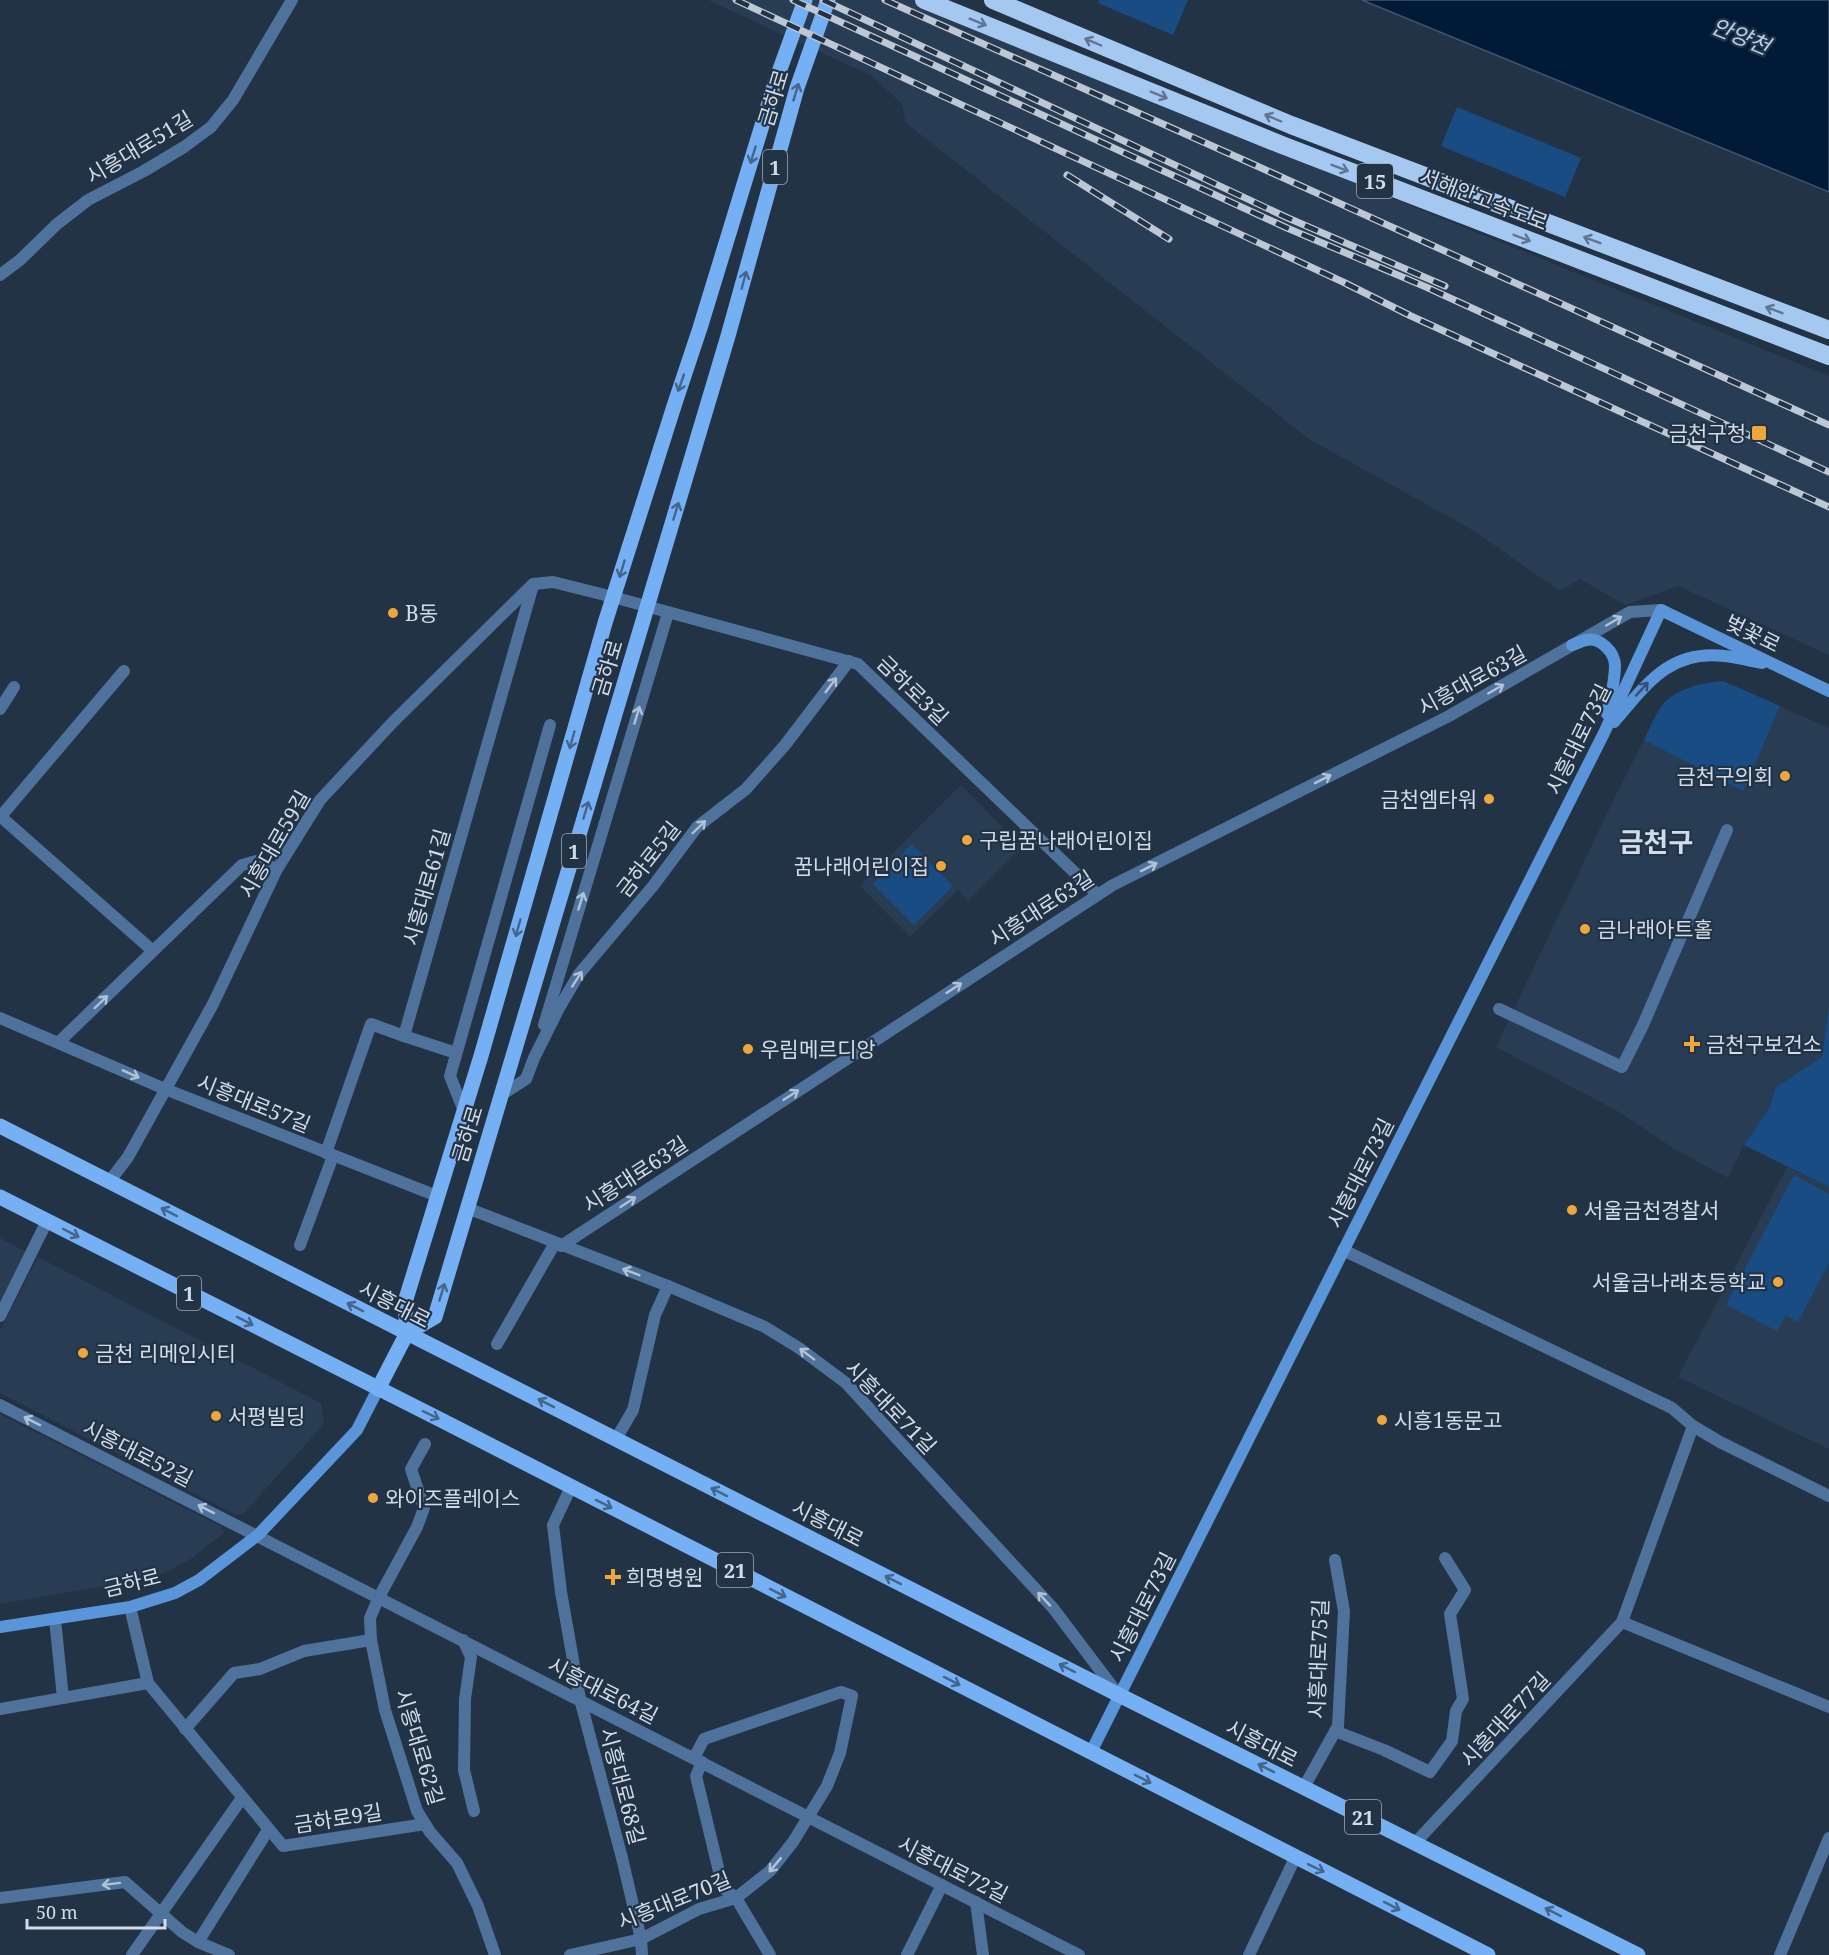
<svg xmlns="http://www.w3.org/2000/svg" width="1829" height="1955" font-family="'Noto Serif','Noto Sans KR',serif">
  <rect width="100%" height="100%" fill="#233346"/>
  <g fill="#283c54">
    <polygon points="708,0 931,0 1338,176 1829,376 1829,655 1678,586 1625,605 1580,579 1560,591 1474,531 1309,439 906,123 902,104 872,76"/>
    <polygon points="1735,686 1829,728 1829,1006 1822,1057 1776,1087 1769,1108 1744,1145 1728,1178 1676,1150 1621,1113 1496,1047 1611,805 1655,718"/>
    <polygon points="961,785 1022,847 968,901 958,890 910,937 860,886"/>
    <polygon points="1787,1167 1829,1187 1829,1449 1678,1377"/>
    <polygon points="0,1238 27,1252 0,1304"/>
    <polygon points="38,1257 321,1403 324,1424 244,1513 236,1515 0,1393 0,1331"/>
    <polygon points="0,1414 222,1527 224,1533 192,1558 171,1570 151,1578 0,1604"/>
  </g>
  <g fill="#194c83">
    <polygon points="1099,0 1188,0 1173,35 1098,3"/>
    <polygon points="1457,107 1581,158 1565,197 1441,146"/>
    <path d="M 1723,681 L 1780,706 L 1743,791 L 1644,740 C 1650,728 1656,712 1665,702 C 1680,687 1703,683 1723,681 Z"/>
    <polygon points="912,844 953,886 914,925 873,884"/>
    <polygon points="1829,1006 1829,1187 1744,1145 1769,1108 1776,1087 1822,1057"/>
    <polygon points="1794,1175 1829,1194 1829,1263 1798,1322 1786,1315 1777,1331 1726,1305"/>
  </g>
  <polygon fill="#001a38" stroke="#3f546d" stroke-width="1.5" points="1362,0 1829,0 1829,192"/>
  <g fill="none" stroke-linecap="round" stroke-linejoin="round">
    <g stroke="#4e729c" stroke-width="12">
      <polyline points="0,275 20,260 57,224 88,200 144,171 184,147 211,127 233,100 292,0"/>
      <polyline points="0,709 14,687"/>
      <polyline points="0,816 153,951"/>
      <polyline points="1,816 124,671"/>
      <polyline points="1499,1009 1622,1067 1643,1025 1727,830"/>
      <polyline points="0,1018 165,1089 437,1196"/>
      <polyline points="544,1025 668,613"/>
      <polyline points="404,1036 456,1053"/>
      <polyline points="59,1042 242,865 256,861 277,869"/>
      <polyline points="501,1095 526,1079 534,1058 559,1008 579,974 653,886 697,827 746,789 785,745 849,661"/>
      <polyline points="464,1111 450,1076 550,725"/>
      <polyline points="326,1153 371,1024 404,1036 533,585"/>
      <polyline points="109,1182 128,1157 213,1004 277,869 320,800 393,722 533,584 553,582 613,597 858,664 1097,894"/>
      <polyline points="467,1208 668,1286 765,1327 799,1348 846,1383 888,1429 1053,1608 1118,1694"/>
      <polyline points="300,1245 333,1156"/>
      <polyline points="561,1246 1113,885 1449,716 1630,612 1661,610"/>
      <polyline points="1343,1250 1672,1408 1693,1426 1720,1442 1829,1496"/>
      <polyline points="0,1316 47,1221"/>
      <polyline points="497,1344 555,1243"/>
      <polyline points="0,1405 1079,1955"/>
      <polyline points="616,1439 633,1410 655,1315 668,1286"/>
      <polyline points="425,1444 411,1469 424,1508 417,1527 379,1597 370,1618 371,1640 385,1710 417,1811 430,1832 457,1863 478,1906 495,1955"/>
      <polyline points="571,1487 553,1525 561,1592 580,1699 622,1858 641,1939 642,1955"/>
      <polyline points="130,1607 148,1683 283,1846 425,1824"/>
      <polyline points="55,1619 63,1698"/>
      <polyline points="1622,1622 1829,1707"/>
      <polyline points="463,1640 471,1657 465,1699 464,1770 474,1811"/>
      <polyline points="0,1709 148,1683"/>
      <polyline points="185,1729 234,1673 260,1669 304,1651 371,1640"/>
      <polyline points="1335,1731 1384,1750 1430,1772 1452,1741 1456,1711 1463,1699 1450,1614 1465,1590 1445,1558"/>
      <polyline points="702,1762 696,1776 723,1888 736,1898 770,1955"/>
      <polyline points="1304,1787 1338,1726 1344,1611 1335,1560"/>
      <polyline points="1415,1843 1622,1622 1693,1426"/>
      <polyline points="0,1898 125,1882 182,1932 198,1942 229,1955"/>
      <polyline points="976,1902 983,1955"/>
      <polyline points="198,1942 268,1830"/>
      <polyline points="132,1955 242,1798"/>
      <polyline points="570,1955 641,1939 699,1909 736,1898 770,1871 793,1842 827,1786 840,1753 852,1696 841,1692 704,1739 694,1758"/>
      <polyline points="907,1955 942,1885"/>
      <polyline points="1249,1955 1295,1858"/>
      <polyline points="1780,1955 1829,1838"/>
    </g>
    <g stroke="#5b95d9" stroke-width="12">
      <path d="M 1572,645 C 1576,644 1581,641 1586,640 C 1600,637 1615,652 1615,666 C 1615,682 1610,699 1607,714"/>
      <path d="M 1614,722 C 1646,685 1669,649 1725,656 C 1737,657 1749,661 1762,663"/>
      <polyline points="0,1627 130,1607 175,1593 199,1580 258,1535 357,1430 378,1389"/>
      <polyline points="1091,1752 1604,733 1661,610 1829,691"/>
    </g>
    <g stroke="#75b0f5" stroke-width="15">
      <polyline points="0,1126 1119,1695 1638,1955"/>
      <polyline points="0,1197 443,1421 1488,1955"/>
      <polyline points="407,1333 435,1317 728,336 797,88 828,0"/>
      <polyline points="378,1389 407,1333 405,1302 481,1056 605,623 675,403 700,328 775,83 805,0"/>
    </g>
    <g stroke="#a5c8f1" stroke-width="18">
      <polyline points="924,0 1282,145 1829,356"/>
      <polyline points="993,0 1291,125 1829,330"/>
    </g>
    <defs>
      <g id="rail">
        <polyline points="736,0 1343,282 1411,316 1829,507"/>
        <polyline points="793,0 1287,228 1426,287 1829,472"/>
        <polyline points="823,0 1288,218 1445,286"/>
        <polyline points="885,0 1257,166 1829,425"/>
        <polyline points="1067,175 1169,239"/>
      </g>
    </defs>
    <use href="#rail" stroke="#bec8d5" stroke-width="7"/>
    <use href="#rail" stroke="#233346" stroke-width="4.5" stroke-dasharray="14" stroke-linecap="butt"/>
  </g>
  <defs><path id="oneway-shaft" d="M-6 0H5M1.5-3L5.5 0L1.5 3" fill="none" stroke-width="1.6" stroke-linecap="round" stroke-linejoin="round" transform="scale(1.5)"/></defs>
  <g stroke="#5e7693">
    <use href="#oneway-shaft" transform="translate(978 22) rotate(22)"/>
    <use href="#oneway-shaft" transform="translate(1093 42) rotate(-157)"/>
    <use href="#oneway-shaft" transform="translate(1159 95) rotate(22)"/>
    <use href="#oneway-shaft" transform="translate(1273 118) rotate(-157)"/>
    <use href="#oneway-shaft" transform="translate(1340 168) rotate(21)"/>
    <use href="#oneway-shaft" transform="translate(1522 238) rotate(21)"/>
    <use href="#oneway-shaft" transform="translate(1592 240) rotate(-159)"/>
    <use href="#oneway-shaft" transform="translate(1774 310) rotate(-159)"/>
  </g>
  <g stroke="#44658c">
    <use href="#oneway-shaft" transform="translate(796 92) rotate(-73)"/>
    <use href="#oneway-shaft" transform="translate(753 155) rotate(107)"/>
    <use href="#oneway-shaft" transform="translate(744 280) rotate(-75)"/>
    <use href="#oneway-shaft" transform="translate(681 383) rotate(109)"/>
    <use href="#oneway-shaft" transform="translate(676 511) rotate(-73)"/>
    <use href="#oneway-shaft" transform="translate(622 569) rotate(107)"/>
    <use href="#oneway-shaft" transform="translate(572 740) rotate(106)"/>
    <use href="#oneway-shaft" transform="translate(586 810) rotate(-73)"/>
    <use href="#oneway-shaft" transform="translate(518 928) rotate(106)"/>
    <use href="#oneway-shaft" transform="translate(169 1212) rotate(-153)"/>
    <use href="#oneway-shaft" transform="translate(71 1233) rotate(27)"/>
    <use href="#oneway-shaft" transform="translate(442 1292) rotate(-73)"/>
    <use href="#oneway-shaft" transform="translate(355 1307) rotate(-153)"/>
    <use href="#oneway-shaft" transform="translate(245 1321) rotate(27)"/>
    <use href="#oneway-shaft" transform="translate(546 1403) rotate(-153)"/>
    <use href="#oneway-shaft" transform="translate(431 1415) rotate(26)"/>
    <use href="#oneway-shaft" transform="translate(719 1492) rotate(-153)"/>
    <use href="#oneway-shaft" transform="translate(604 1504) rotate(27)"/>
    <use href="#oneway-shaft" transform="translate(893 1580) rotate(-153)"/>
    <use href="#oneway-shaft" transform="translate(778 1593) rotate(27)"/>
    <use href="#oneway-shaft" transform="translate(1067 1668) rotate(-153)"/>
    <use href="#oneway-shaft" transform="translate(952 1681) rotate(27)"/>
    <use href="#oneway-shaft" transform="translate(1266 1768) rotate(-153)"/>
    <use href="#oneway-shaft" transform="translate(1143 1779) rotate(27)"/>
    <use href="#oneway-shaft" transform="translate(1316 1868) rotate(26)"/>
    <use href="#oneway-shaft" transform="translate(1392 1906) rotate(27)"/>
    <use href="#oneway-shaft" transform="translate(1553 1912) rotate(-153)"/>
  </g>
  <g stroke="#b1c2d5">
    <use href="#oneway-shaft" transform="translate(1614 621) rotate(-30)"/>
    <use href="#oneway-shaft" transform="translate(831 685) rotate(-53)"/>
    <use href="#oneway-shaft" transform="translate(1496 689) rotate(-30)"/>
    <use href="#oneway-shaft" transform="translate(637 715) rotate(-73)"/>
    <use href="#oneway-shaft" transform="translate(1323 779) rotate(-27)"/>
    <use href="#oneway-shaft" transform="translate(699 827) rotate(-44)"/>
    <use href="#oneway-shaft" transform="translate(1149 867) rotate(-27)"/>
    <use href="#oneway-shaft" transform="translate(581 901) rotate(-73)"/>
    <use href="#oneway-shaft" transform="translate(577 979) rotate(-57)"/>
    <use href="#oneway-shaft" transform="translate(954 988) rotate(-33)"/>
    <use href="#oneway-shaft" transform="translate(101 1002) rotate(-44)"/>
    <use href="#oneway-shaft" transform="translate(131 1074) rotate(24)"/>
    <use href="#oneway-shaft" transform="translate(791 1095) rotate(-33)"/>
    <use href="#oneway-shaft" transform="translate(628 1202) rotate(-33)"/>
    <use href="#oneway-shaft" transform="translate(631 1272) rotate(-159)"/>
    <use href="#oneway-shaft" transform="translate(807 1354) rotate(-143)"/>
    <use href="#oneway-shaft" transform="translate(32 1421) rotate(-153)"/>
    <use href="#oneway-shaft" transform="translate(206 1509) rotate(-153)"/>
    <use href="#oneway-shaft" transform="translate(1044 1599) rotate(-133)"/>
    <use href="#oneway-shaft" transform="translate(775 1865) rotate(130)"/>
    <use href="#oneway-shaft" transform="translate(111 1884) rotate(173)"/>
  </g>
  <use stroke="#345072" href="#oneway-shaft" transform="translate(1642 689) rotate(-48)"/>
  <g fill="#eea73c" stroke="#233346" stroke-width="2">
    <rect x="1751" y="425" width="16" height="16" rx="3"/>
    <circle cx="393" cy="613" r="6"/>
    <circle cx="1785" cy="776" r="6"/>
    <circle cx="1489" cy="799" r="6"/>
    <circle cx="967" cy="840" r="6"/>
    <circle cx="941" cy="866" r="6"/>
    <circle cx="1585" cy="929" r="6"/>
    <path d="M1689 1035h6v6h6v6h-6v6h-6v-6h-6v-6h6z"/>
    <circle cx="748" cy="1049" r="6"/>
    <circle cx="1572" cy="1210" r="6"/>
    <circle cx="1778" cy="1282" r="6"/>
    <circle cx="83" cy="1353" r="6"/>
    <circle cx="216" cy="1416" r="6"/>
    <circle cx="1382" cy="1420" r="6"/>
    <circle cx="373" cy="1498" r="6"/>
    <path d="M610 1568h6v6h6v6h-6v6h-6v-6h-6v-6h6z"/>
  </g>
  <g text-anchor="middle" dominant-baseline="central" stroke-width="4.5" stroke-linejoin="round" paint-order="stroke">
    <g fill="#233346" stroke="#9ea9b7" stroke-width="1.5">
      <rect x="763" y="150" width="24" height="34" rx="4.5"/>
      <rect x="1357" y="164" width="36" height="34" rx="4.5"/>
      <rect x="562" y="834" width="24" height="34" rx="4.5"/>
      <rect x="177" y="1276" width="24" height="34" rx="4.5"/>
      <rect x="717" y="1553" width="36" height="34" rx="4.5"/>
      <rect x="1345" y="1800" width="36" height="34" rx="4.5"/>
    </g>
    <g font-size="20" font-weight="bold" fill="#d2dce8">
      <text x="775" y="167">1</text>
      <text x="1375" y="181">15</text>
      <text x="574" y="851">1</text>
      <text x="189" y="1293">1</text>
      <text x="735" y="1570">21</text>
      <text x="1363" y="1817">21</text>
    </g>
    <g font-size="21" fill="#d2dce8" stroke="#233346">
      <text transform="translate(773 98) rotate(-73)">금하로</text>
      <text transform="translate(139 147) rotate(-31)">시흥대로51길</text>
      <text transform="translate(1484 199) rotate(21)">서해안고속도로</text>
      <text transform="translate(1753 633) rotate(26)">벚꽃로</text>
      <text transform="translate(607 668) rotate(-73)">금하로</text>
      <text transform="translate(1472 680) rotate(-29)">시흥대로63길</text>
      <text transform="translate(913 690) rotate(44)">금하로3길</text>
      <text transform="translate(1578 739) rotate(-64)">시흥대로73길</text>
      <text transform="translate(274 844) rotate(-60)">시흥대로59길</text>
      <text transform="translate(648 859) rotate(-52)">금하로5길</text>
      <text transform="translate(426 887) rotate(-74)">시흥대로61길</text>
      <text transform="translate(1041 908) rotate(-33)">시흥대로63길</text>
      <text transform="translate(254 1103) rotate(22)">시흥대로57길</text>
      <text transform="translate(467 1134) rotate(-73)">금하로</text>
      <text transform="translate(1360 1173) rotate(-63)">시흥대로73길</text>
      <text transform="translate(635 1174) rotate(-33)">시흥대로63길</text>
      <text transform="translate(395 1304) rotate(27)">시흥대로</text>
      <text transform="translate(891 1407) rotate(46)">시흥대로71길</text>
      <text transform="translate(138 1453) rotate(27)">시흥대로52길</text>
      <text transform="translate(828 1523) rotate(27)">시흥대로</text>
      <text transform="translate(132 1582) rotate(-14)">금하로</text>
      <text transform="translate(1142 1607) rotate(-63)">시흥대로73길</text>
      <text transform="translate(1318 1659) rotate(-88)">시흥대로75길</text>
      <text transform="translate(603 1690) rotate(27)">시흥대로64길</text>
      <text transform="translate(1505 1719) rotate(-47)">시흥대로77길</text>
      <text transform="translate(1262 1743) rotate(27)">시흥대로</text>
      <text transform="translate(420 1747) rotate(73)">시흥대로62길</text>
      <text transform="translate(623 1786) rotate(75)">시흥대로68길</text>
      <text transform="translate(338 1818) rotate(-9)">금하로9길</text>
      <text transform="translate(953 1869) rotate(27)">시흥대로72길</text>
      <text transform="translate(674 1900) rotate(-22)">시흥대로70길</text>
    </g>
    <g font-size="21" fill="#d2dce8" stroke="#233346" text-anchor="start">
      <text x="1746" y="433" text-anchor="end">금천구청</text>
      <text x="405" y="613">B동</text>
      <text x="1773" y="776" text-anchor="end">금천구의회</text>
      <text x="1477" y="799" text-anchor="end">금천엠타워</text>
      <text x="979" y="840">구립꿈나래어린이집</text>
      <text x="929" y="866" text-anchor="end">꿈나래어린이집</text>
      <text x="1597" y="929">금나래아트홀</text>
      <text x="1706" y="1044">금천구보건소</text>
      <text x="760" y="1049">우림메르디앙</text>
      <text x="1584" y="1210">서울금천경찰서</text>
      <text x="1766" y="1282" text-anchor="end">서울금나래초등학교</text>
      <text x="95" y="1353">금천 리메인시티</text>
      <text x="228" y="1416">서평빌딩</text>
      <text x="1394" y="1420">시흥1동문고</text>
      <text x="385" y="1498">와이즈플레이스</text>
      <text x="626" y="1577">희명병원</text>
    </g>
    <g font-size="22" font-style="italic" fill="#b5d1f4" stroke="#233346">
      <text transform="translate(1741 35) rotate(22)">안양천</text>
    </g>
    <g font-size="27" font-weight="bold" fill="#d2dce8" stroke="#233346">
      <text x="1656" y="841">금천구</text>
    </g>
  </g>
  <path d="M27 1919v9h138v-9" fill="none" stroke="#d2dce8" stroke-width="3"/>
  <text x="36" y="1919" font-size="18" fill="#d2dce8" stroke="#233346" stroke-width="4.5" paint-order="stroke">50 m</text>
</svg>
